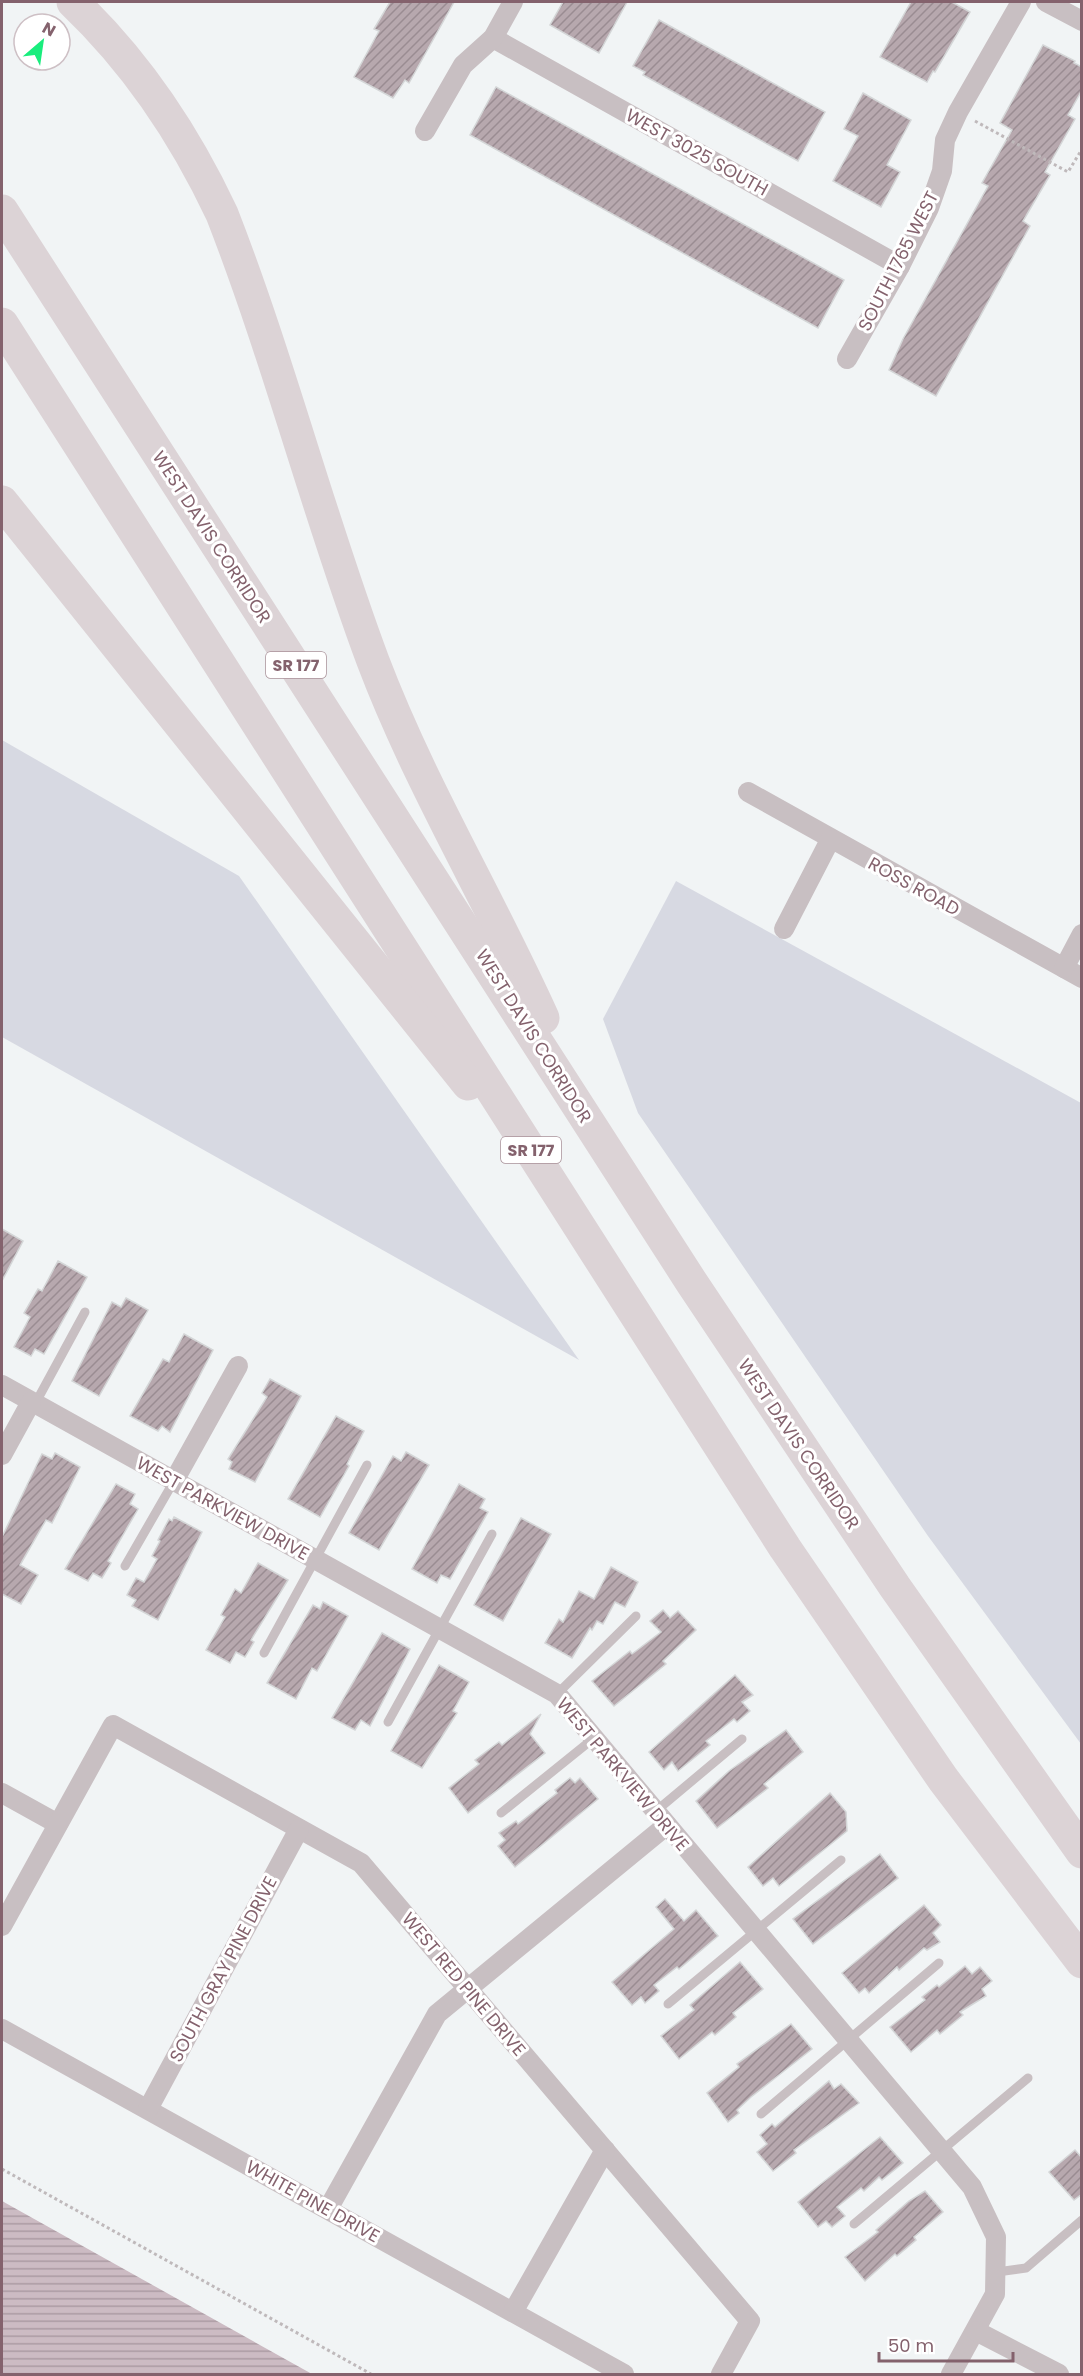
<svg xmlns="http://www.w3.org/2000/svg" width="1083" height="2376" font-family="Poppins,sans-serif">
  <defs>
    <pattern id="water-rules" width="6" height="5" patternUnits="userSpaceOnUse" patternTransform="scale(1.5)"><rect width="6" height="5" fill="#ccbbc3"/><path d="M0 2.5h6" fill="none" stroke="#ab9ba3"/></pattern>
    <pattern id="building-hatch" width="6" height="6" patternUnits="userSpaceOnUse" patternTransform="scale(1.5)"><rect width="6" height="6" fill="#b7a8ae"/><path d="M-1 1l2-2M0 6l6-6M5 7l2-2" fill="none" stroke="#9a8c92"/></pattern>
  </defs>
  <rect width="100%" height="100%" fill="#f1f4f5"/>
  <g fill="#d7d9e2">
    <polygon points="2,740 239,876 579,1360 2,1037"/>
    <polygon points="676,881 1081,1103 1081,1744 928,1536 638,1113 603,1019"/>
  </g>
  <polygon fill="url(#water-rules)" points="2,2201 312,2374 2,2374"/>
  <g fill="url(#building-hatch)" stroke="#d4d6d7" stroke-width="1.5">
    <polygon points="390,2 454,2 409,83 405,80 393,98 354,77 379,31 374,29"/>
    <polygon points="563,2 627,2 599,53 550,25"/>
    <polygon points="911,2 952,2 970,12 935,72 933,71 927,82 880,57"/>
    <polygon points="659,20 825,112 798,161 643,75 645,72 633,66"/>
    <polygon points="1043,45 1075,61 1074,63 1082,67 1082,90 1068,115 1075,119 1045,172 1050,175 1023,221 1030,226 936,396 889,370 903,339 988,186 982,183 1012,130 1000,123"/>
    <polygon points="496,87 844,280 818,328 470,135"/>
    <polygon points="863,93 911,120 887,165 900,172 881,207 833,181 858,136 844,129"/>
    <polygon points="2,1229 23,1241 2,1281"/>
    <polygon points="58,1261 87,1277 44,1354 35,1349 31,1356 14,1347 30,1317 24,1313 38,1289 42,1291"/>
    <polygon points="126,1298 148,1310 99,1396 72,1381 112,1302 121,1307"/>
    <polygon points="184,1334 213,1350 170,1432 162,1426 158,1431 130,1416 163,1359 169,1362"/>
    <polygon points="270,1379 301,1396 255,1482 229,1469 232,1462 228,1459 267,1397 262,1393"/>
    <polygon points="336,1416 364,1431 347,1464 349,1466 320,1517 288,1499"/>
    <polygon points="406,1452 429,1465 379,1550 349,1533 393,1456 401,1461"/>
    <polygon points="55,1453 80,1467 52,1523 46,1520 20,1565 38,1575 21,1604 2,1594 2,1537 42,1454 52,1459"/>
    <polygon points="116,1484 135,1494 130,1504 138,1509 108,1561 111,1563 102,1578 93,1573 88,1581 65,1569"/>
    <polygon points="459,1484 485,1499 480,1508 488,1512 450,1579 441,1575 437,1583 412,1569"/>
    <polygon points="174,1517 202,1532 158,1620 132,1606 136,1600 127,1595 136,1578 144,1582 157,1559 152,1556 160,1541 158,1540 169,1519 172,1521"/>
    <polygon points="521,1518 551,1534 503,1621 474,1605"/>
    <polygon points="258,1563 288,1580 251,1640 254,1642 245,1657 236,1652 230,1663 206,1650 225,1617 221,1615 235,1589 241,1593"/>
    <polygon points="611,1567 638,1582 625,1607 615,1602 603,1624 597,1621 592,1630 590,1628 572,1658 545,1643 559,1619 563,1622 579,1591 594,1599"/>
    <polygon points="323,1602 348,1616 317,1671 312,1668 296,1699 267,1683 313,1605 320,1609"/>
    <polygon points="663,1610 670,1618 678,1611 696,1630 663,1661 666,1664 614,1706 592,1681 630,1651 632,1654 661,1632 650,1621"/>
    <polygon points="382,1633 410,1649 370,1726 361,1720 355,1730 332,1718"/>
    <polygon points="439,1665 469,1682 453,1711 457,1713 422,1768 391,1751"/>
    <polygon points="735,1675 753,1695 742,1702 750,1711 737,1722 734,1719 706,1741 710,1745 678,1771 672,1762 664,1770 649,1752"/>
    <polygon points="541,1714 530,1734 545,1753 468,1813 449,1788 479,1764 475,1760 499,1742 502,1745"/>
    <polygon points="786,1730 803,1752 764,1784 768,1788 717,1828 696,1801 729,1771"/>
    <polygon points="570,1778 575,1783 580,1778 598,1799 515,1867 498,1846 505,1840 499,1833 516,1821 518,1824 557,1793 555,1790"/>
    <polygon points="830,1793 846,1812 847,1831 779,1886 773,1878 763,1886 748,1867"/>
    <polygon points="880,1854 898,1878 813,1944 793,1919"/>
    <polygon points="665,1899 684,1921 696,1910 718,1936 679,1969 677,1967 654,1985 659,1991 645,2003 641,1997 632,2005 612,1982 674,1929 656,1907"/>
    <polygon points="924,1905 941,1925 933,1933 940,1942 927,1950 924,1948 899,1970 897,1967 869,1993 865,1988 859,1993 842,1973"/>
    <polygon points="740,1962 763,1989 733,2013 736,2017 715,2035 712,2032 679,2059 661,2036 694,2010 690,2005"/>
    <polygon points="965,1966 972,1974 980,1967 992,1981 982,1989 986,1996 960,2012 963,2015 940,2034 937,2030 911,2052 890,2027 925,2000 922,1997 937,1985 939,1987"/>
    <polygon points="791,2024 812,2049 751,2097 737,2110 739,2113 728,2122 707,2093 739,2067 737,2064"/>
    <polygon points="829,2081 834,2089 841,2084 859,2103 794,2150 796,2153 773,2171 757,2152 767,2144 760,2135 772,2124 775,2127"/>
    <polygon points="880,2137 903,2163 882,2180 879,2177 864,2191 861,2188 837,2207 845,2216 832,2227 826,2221 818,2227 798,2202"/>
    <polygon points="1075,2150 1082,2158 1082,2194 1074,2200 1049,2172"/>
    <polygon points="925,2191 943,2212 914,2237 916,2240 897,2256 895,2254 865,2281 845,2257 878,2232 876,2230 909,2201"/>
  </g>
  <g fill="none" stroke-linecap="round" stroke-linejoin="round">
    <g stroke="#bfb9bb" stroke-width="3" stroke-dasharray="3 3" stroke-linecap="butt">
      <polyline points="975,121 1068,172 1082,149"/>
      <polyline points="2,2169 371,2374"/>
    </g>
    <g stroke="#c8bfc2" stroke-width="9">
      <polyline points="35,1404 85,1312"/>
      <polyline points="125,1566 174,1481"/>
      <polyline points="264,1653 367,1465"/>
      <polyline points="557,1694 636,1616"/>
      <polyline points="388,1722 492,1534"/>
      <polyline points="656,1811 742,1739"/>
      <polyline points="501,1813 594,1738"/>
      <polyline points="668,2004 841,1860"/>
      <polyline points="761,2114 939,1963"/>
      <polyline points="854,2224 1028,2078"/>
      <polyline points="997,2272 1026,2268 1082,2220"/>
    </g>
    <g stroke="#c8bfc2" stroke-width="20">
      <polyline points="1046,2 1082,21"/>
      <polyline points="493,38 900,266"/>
      <polyline points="425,131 463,65 493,38 513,2"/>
      <polyline points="847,359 900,266 929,208 942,171 945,140 958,112 1021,2"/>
      <polyline points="748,792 1082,978"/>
      <polyline points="784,929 830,840"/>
      <polyline points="1064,968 1082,934"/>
      <polyline points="2,1385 557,1694 972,2187 996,2237 995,2294 951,2374"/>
      <polyline points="2,1455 31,1402"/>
      <polyline points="174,1481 238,1366"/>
      <polyline points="2,1793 58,1824"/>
      <polyline points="2,1926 113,1725 361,1863 750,2321 721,2374"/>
      <polyline points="2,2029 624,2374"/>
      <polyline points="148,2109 299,1829"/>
      <polyline points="328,2209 437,2014 667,1825"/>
      <polyline points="513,2312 605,2150"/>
      <polyline points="976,2331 1059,2374"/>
    </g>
    <g stroke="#dcd3d6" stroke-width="33">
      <path d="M 73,2 C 137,63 184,133 222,214 C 279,360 318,514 373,661 C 420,785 489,898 543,1018"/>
      <polyline points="2,211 692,1283 895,1587 1082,1852"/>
      <polyline points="2,324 785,1548 943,1779 1082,1962"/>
      <polyline points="2,502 468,1084"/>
    </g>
  </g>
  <g text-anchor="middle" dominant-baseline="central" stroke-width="6" stroke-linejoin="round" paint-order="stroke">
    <g fill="#fff" stroke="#a99199" stroke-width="1.5">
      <rect x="266" y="652" width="60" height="26" rx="4.5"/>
      <rect x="501" y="1137" width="60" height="26" rx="4.5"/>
    </g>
    <g font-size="16" font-weight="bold" fill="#84626d">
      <text x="296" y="665">SR 177</text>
      <text x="531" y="1150">SR 177</text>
    </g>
    <g font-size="18" fill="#84626d" stroke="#fff">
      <text transform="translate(697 152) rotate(29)">WEST 3025 SOUTH</text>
      <text transform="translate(898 261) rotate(-63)">SOUTH 1765 WEST</text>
      <text transform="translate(212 537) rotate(57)">WEST DAVIS CORRIDOR</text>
      <text transform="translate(914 886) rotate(29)">ROSS ROAD</text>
      <text transform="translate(534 1036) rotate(58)">WEST DAVIS CORRIDOR</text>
      <text transform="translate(799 1444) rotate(56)">WEST DAVIS CORRIDOR</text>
      <text transform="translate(223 1508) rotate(29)">WEST PARKVIEW DRIVE</text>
      <text transform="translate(623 1774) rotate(50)">WEST PARKVIEW DRIVE</text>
      <text transform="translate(223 1969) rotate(-62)">SOUTH GRAY PINE DRIVE</text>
      <text transform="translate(464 1984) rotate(50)">WEST RED PINE DRIVE</text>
      <text transform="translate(313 2201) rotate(29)">WHITE PINE DRIVE</text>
    </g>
  </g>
  <rect width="1083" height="2376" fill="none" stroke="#84626d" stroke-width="6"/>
  <g transform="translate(42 42) rotate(29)"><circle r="28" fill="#ffffff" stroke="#cec0c5" stroke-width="1.5"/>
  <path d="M0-4.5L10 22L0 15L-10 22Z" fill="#19ed7d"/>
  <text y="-9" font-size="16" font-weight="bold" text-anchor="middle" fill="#84626d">N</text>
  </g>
  <path d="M879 2352v9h134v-9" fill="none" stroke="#84626d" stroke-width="3"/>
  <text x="888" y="2352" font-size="18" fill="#84626d" stroke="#ffffff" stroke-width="4.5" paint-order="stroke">50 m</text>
</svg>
